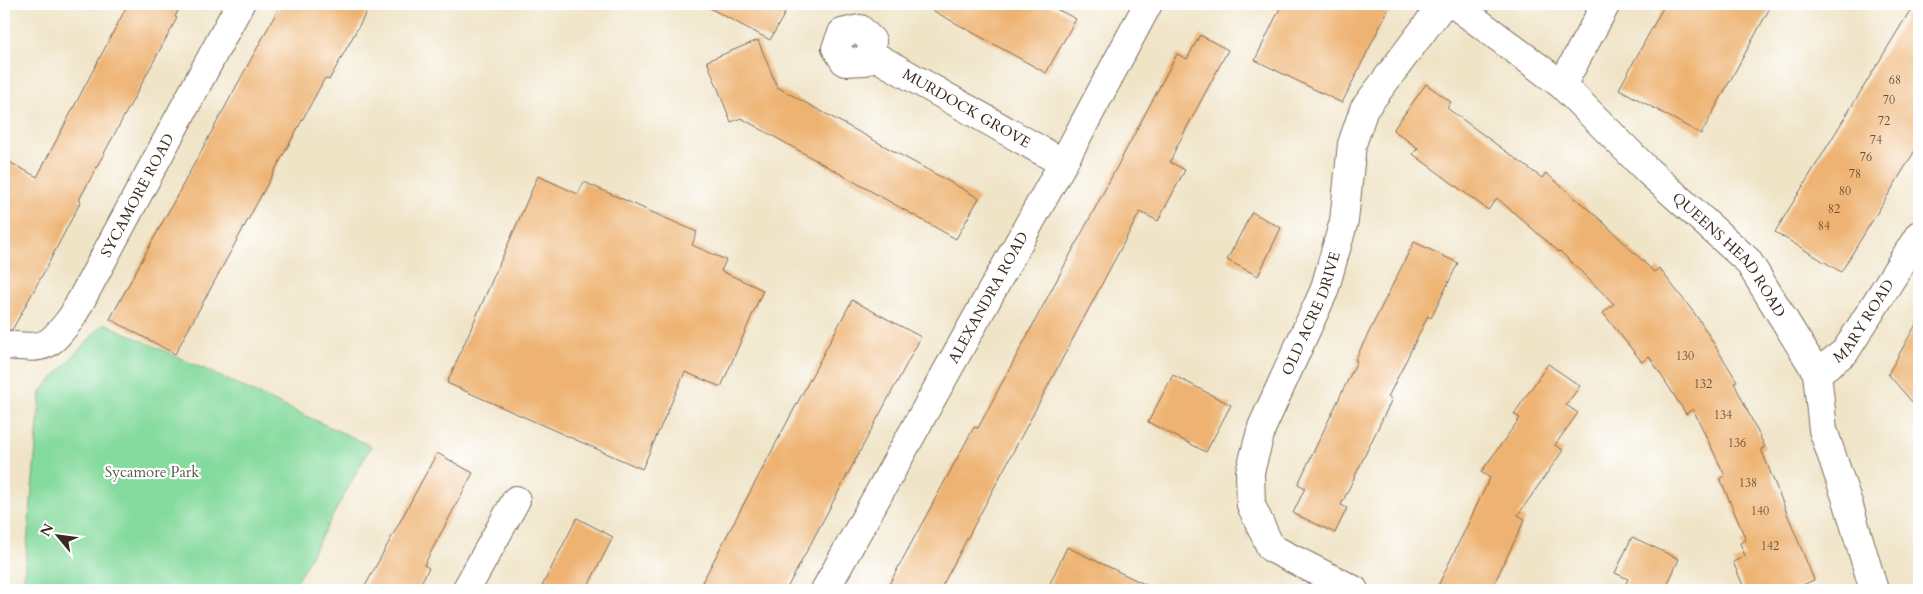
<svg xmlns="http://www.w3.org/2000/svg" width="1923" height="594" font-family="Cardo,serif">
  <rect width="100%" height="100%" fill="#fff"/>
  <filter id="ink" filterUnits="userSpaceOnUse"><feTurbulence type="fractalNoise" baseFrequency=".02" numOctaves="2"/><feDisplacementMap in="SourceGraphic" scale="10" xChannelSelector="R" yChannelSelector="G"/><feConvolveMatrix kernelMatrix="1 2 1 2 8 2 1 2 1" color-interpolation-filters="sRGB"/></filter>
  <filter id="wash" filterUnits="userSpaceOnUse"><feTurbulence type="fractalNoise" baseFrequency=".0096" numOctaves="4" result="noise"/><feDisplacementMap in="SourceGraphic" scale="20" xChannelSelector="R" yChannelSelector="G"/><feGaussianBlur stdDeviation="1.12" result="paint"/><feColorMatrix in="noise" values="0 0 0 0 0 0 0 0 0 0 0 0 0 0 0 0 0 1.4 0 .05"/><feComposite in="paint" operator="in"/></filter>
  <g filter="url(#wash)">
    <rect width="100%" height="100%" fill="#f0e4c7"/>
    <polygon fill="#85da9d" stroke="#60825e" points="104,323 371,446 292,590 23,589 41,391"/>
    <g id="blocks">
      <g fill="#eeb372">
        <polygon points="128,4 181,4 175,17 177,18 79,200 81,201 44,272 12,330 4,330 4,159 37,177"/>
        <polygon points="281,4 371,4 329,80 325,78 175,354 110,319"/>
        <polygon points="702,4 790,4 770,40"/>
        <polygon points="921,4 1047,4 1076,19 1046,73"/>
        <polygon points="1282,4 1391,4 1342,103 1255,60"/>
        <polygon points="1665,4 1772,4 1701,134 1619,89"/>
        <polygon points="1914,4 1919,4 1919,144 1841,272 1775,232"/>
        <polygon points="1200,35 1228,50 1176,148 1170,162 1185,170 1158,221 1140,212 940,590 886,590 974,427 978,428 1177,54 1187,59"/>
        <polygon points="758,40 777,87 979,198 956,239 741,118 731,122 707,61"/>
        <polygon points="1426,84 1451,102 1447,108 1542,178 1546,173 1603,222 1654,272 1659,268 1698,318 1737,381 1734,383 1765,447 1761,449 1814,580 1791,590 1745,590 1733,562 1745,556 1740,543 1746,540 1720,478 1725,476 1693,409 1686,414 1649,356 1642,362 1603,313 1614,304 1560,251 1559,252 1497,198 1488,210 1413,154 1418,148 1393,130"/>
        <polygon points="538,176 578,194 584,182 697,232 692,245 726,260 721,271 763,290 721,387 685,372 642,469 447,383"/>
        <polygon points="1252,212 1281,228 1258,276 1227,260"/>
        <polygon points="1414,242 1458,263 1431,318 1428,316 1388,397 1392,399 1341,505 1347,508 1335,533 1293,513 1305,488 1298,484 1357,361 1355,360"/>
        <polygon points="852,300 921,337 786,590 698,590"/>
        <polygon points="1919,319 1919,410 1888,374"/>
        <polygon points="1548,364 1580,386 1566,405 1578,413 1555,445 1563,450 1518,515 1525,519 1491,590 1436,590 1490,478 1481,472 1520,418 1514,414"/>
        <polygon points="1173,375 1231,405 1206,452 1148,422"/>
        <polygon points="437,453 473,473 424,565 429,568 417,590 363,590"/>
        <polygon points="577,518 613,537 586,590 540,590"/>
        <polygon points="1632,537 1679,559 1665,590 1623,590 1628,579 1615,573"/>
        <polygon points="1067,547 1157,590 1047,590"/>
      </g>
    </g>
  </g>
  <g filter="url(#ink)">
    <use href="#blocks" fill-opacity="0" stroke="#7a6b59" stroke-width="1"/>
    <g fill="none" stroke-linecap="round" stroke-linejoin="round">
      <defs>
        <g id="street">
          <path id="s1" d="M 1454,4 L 1562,85 L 1648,171 L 1748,261 L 1817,373 L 1823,430 L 1848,503 L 1874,590"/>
          <polygon points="860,29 872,41 871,54 865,61 845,62 836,48 842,33"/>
          <path id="s2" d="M 871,54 L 1063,163"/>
          <polyline points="1562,85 1606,4"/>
          <path id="s3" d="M 4,345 C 45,348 46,351 72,317 L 240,4"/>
          <path id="s4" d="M 1817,373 L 1845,352 L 1919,235"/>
          <polyline points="466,590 516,500"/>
          <path id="s5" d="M 825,590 L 1063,163 L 1148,4"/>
          <path id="s6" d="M 1354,590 L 1271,548 L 1251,505 L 1250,472 L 1262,427 L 1324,291 L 1344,221 L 1352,144 L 1364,109 L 1443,4"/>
        </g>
      </defs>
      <use href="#street" stroke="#7a6b59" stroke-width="30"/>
      <use href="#street" stroke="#fff" stroke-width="28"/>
    </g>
  </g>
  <g text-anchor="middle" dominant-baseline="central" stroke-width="4.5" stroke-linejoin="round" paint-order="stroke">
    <g font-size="12" fill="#684c33">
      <text x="1895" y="80">68</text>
      <text x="1889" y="100">70</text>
      <text x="1884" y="121">72</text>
      <text x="1876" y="140">74</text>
      <text x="1866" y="157">76</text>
      <text x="1855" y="174">78</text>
      <text x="1845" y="191">80</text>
      <text x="1834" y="209">82</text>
      <text x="1824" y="226">84</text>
      <text x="1685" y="356">130</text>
      <text x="1703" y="384">132</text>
      <text x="1723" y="415">134</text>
      <text x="1737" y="443">136</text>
      <text x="1748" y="483">138</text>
      <text x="1760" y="511">140</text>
      <text x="1770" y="546">142</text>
    </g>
    <g font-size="15" fill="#3b2a1e" stroke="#fff">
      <text stroke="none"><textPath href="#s2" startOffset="110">MURDOCK GROVE</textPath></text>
      <text stroke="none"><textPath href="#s3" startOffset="218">SYCAMORE ROAD</textPath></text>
      <text stroke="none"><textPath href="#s1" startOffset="374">QUEENS HEAD ROAD</textPath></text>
      <text stroke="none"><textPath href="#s5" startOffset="335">ALEXANDRA ROAD</textPath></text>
      <text stroke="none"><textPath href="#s6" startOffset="344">OLD ACRE DRIVE</textPath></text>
      <text stroke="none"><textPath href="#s4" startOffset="71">MARY ROAD</textPath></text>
    </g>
    <g font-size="15" fill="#515f44" stroke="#fff">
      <text x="152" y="472">Sycamore Park</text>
    </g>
  </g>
  <rect width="1923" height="594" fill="none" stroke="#fff" stroke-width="20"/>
  <g transform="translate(58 536) rotate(299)" stroke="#ffffff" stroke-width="4" paint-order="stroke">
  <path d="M0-4L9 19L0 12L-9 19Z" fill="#3b2a1e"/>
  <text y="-8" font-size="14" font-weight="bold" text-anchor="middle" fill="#3b2a1e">N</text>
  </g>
</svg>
